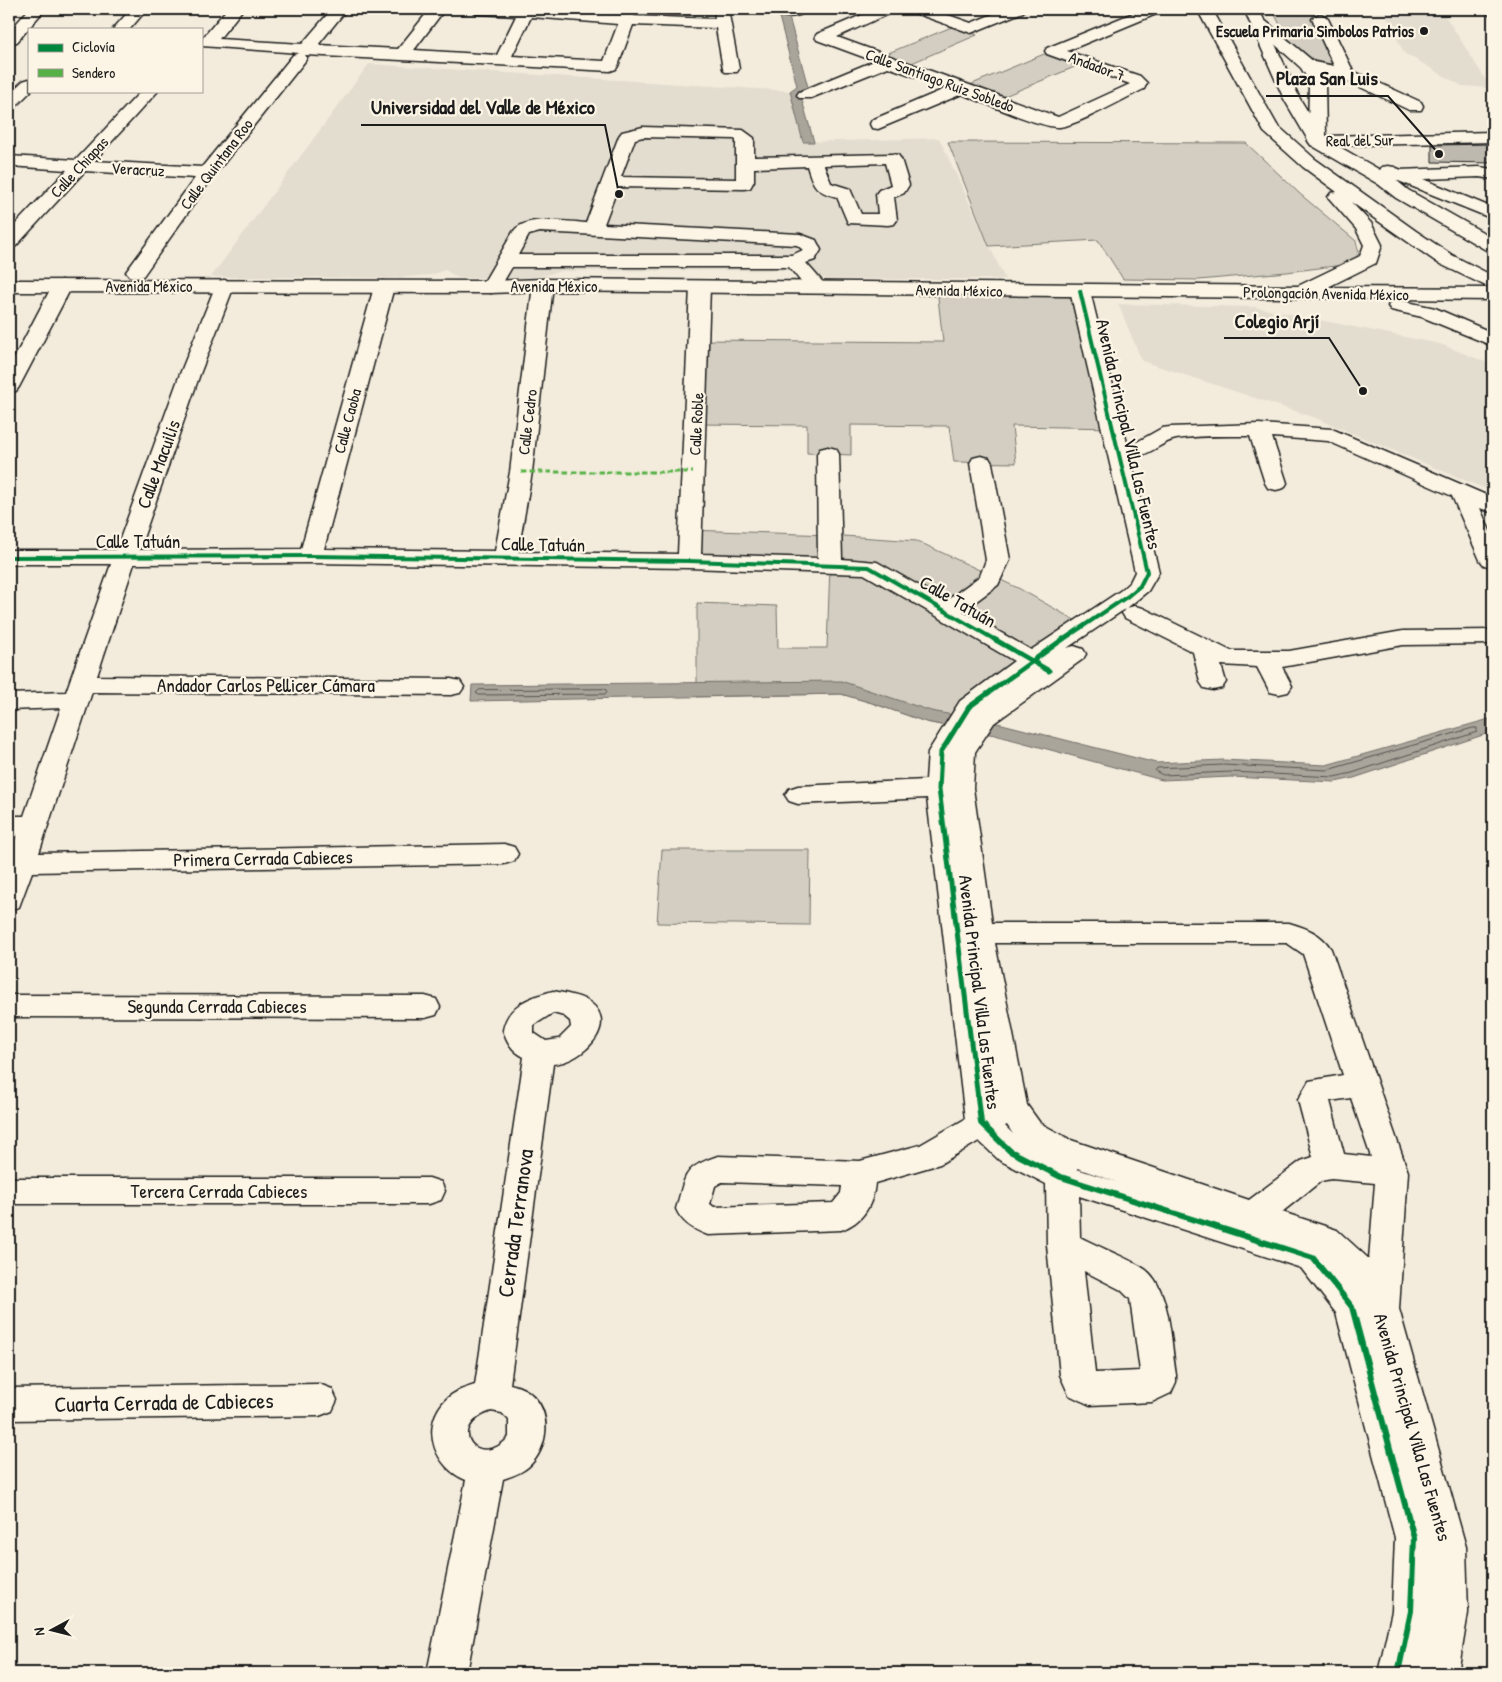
<svg xmlns="http://www.w3.org/2000/svg" width="1502" height="1682" font-family="'Patrick Hand',sans-serif">
  <rect width="100%" height="100%" fill="#f3ecdd"/>
  <filter id="ink" filterUnits="userSpaceOnUse"><feTurbulence type="fractalNoise" baseFrequency=".02" numOctaves="2"/><feDisplacementMap in="SourceGraphic" scale="10" xChannelSelector="R" yChannelSelector="G"/><feConvolveMatrix kernelMatrix="1 2 1 2 8 2 1 2 1" color-interpolation-filters="sRGB"/></filter>
  <g filter="url(#ink)">
    <g fill="#e3ddcf">
      <polygon points="1383,9 1441,9 1491,88 1462,86 1404,53"/>
      <polygon points="369,64 790,91 803,142 939,138 1005,279 825,279 809,270 561,271 535,278 458,278 445,270 432,275 393,278 211,277"/>
      <polygon points="1118,304 1254,307 1440,344 1493,365 1493,492 1313,417 1142,361"/>
    </g>
    <g fill="#d3cec1" stroke="#78756e">
      <polygon points="626,9 721,9 724,24 627,20"/>
      <path d="M 1272,9 L 1325,9 L 1318,10 L 1316,16 L 1335,64 C 1295,62 1288,40 1272,9 Z"/>
      <polygon points="954,26 977,35 907,65 881,56"/>
      <polygon points="1044,54 1077,66 995,100 965,87"/>
      <polygon points="948,142 1246,143 1300,194 1356,241 1359,253 1355,259 1343,265 1287,272 1199,280 1123,279 1098,240 989,246"/>
      <polygon points="937,289 1080,291 1113,428 1012,426 1016,463 954,462 949,426 851,425 851,455 807,453 807,425 696,424 699,340 943,342"/>
      <polygon points="690,530 829,535 917,541 1020,589 1085,626 955,728 926,722 872,703 841,694 697,697 697,603 777,606 778,648 827,648 830,565 689,561"/>
      <polygon points="662,850 810,850 809,925 657,923"/>
    </g>
    <g fill="#aaa59b" stroke="#716e68">
      <polygon points="777,9 787,9 789,17 808,87 800,93 814,142 803,142 790,91 797,86"/>
      <polygon points="841,681 931,711 1002,724 1156,763 1223,760 1326,765 1493,718 1493,739 1486,734 1354,778 1335,782 1231,777 1162,780 995,735 926,722 872,703 841,694 471,701 472,685"/>
    </g>
    <g fill="none" stroke-linecap="round" stroke-linejoin="round">
      <g stroke="#55534f" stroke-width="1">
        <polygon points="605,689 607,691 605,694 479,695 476,693 479,690"/>
        <polygon points="1473,728 1477,728 1477,732 1352,773 1334,777 1231,772 1163,775 1155,771 1157,768 1223,765 1327,770"/>
      </g>
    </g>
    <polygon fill="#beb9ae" stroke="#1c1c1c" points="1493,144 1493,163 1432,162 1432,145"/>
    <g fill="none" stroke-linecap="round" stroke-linejoin="round">
      <defs>
        <g id="minor">
          <polygon points="29,9 45,9 17,42 9,43 9,32"/>
          <polygon points="131,9 147,9 130,29 113,29"/>
          <path d="M 227,9 L 243,9 L 219,39 L 302,44 L 332,9 L 347,9 L 318,45 L 398,49 L 430,9 L 445,9 L 414,50 L 497,55 L 516,16 L 479,14 L 474,12 L 472,9 L 537,9 L 619,15 L 619,9 L 633,9 L 634,16 L 715,19 L 714,9 L 728,9 L 739,69 L 737,72 L 725,72 L 723,69 L 716,28 L 633,25 L 618,66 L 616,69 L 610,71 L 305,55 L 307,58 L 305,61 L 213,177 L 143,276 L 136,278 L 129,276 L 126,272 L 195,178 L 85,171 L 16,246 L 9,248 L 9,231 L 67,170 L 9,166 L 9,156 L 76,160 L 141,91 L 158,91 L 94,161 L 202,167 L 293,55 L 299,53 L 201,46 L 201,40 ZM 531,17 L 618,24 L 604,61 L 512,56 Z"/>
          <path d="M 786,9 L 808,9 C 803,16 791,18 784,16 L 781,13 Z"/>
          <path d="M 876,9 L 896,9 L 893,12 L 837,37 L 1058,117 L 1130,84 L 1047,54 L 1045,51 L 1047,48 L 1143,9 L 1164,9 L 1161,12 L 1067,51 L 1140,76 L 1147,83 L 1144,89 C 1123,99 1080,124 1060,127 C 1044,129 980,101 962,94 L 878,129 L 872,128 L 870,124 L 872,120 L 947,88 L 888,67 L 811,98 L 799,98 L 797,95 L 799,92 L 874,61 L 817,40 L 815,37 L 817,34 Z"/>
          <polygon points="909,9 931,9 971,23 1005,9 1026,9 1023,12 971,33 912,12"/>
          <polygon points="1484,9 1493,9 1493,16 1488,14"/>
          <polygon points="1320,14 1325,16 1328,19 1353,71 1421,102 1423,106 1421,110 1409,110 1341,78 1320,73 1325,81 1326,136 1493,132 1493,142 1317,146 1311,145 1308,141 1309,81 1301,68 1249,21 1252,18 1262,18 1314,62 1334,66 1312,19 1315,16"/>
          <polygon points="29,79 29,91 31,91 15,107 9,108 9,94 23,81"/>
          <path d="M 643,127 L 743,130 L 754,138 L 754,157 L 892,154 L 898,155 L 901,159 L 909,185 L 904,193 L 894,197 L 897,220 L 894,224 L 888,225 L 848,223 L 837,197 C 816,192 813,186 807,166 L 754,168 L 754,181 L 750,188 L 744,189 L 618,187 L 604,224 L 800,234 L 816,240 L 821,250 L 815,260 L 806,263 L 828,288 L 825,292 C 808,296 799,278 789,267 L 512,267 L 498,291 L 491,293 L 484,291 L 481,287 L 513,232 C 525,214 567,222 586,223 L 619,136 L 622,132 ZM 643,137 L 734,139 L 736,140 L 736,179 L 621,177 L 635,139 ZM 885,163 L 891,185 L 879,190 L 876,194 L 878,214 L 861,214 L 850,189 L 831,183 L 824,165 ZM 540,232 L 797,245 L 803,250 L 792,255 L 518,255 L 529,235 Z"/>
          <polygon points="1479,167 1493,169 1493,179 1479,177 1399,180 1393,179 1390,175 1393,171 1399,170"/>
          <path d="M 543,279 L 550,281 L 553,285 L 532,472 L 518,552 L 678,554 L 690,287 L 693,283 L 700,281 L 707,283 L 710,287 L 701,554 L 818,558 L 817,454 L 820,449 L 828,447 L 836,449 L 839,454 L 842,559 L 877,562 L 946,601 L 980,576 L 986,560 L 970,463 L 973,458 L 981,456 L 989,458 L 992,463 L 1010,560 L 998,585 L 963,611 L 1031,650 L 1120,591 L 1130,582 L 1135,572 L 1070,291 L 1073,287 L 1080,285 L 1087,287 L 1090,291 L 1128,447 L 1162,428 L 1170,427 L 1259,424 L 1332,429 L 1493,498 L 1493,513 L 1480,508 L 1493,538 L 1492,567 L 1484,565 L 1480,560 L 1452,496 L 1328,441 L 1272,437 L 1287,483 L 1284,488 L 1276,490 L 1268,488 L 1265,483 L 1250,436 C 1226,436 1200,435 1176,439 C 1160,442 1148,459 1130,455 L 1159,572 L 1148,591 L 1127,608 L 1134,606 L 1143,608 L 1231,651 L 1289,651 L 1403,631 L 1493,630 L 1493,644 L 1403,645 L 1282,667 L 1292,686 L 1288,692 L 1279,694 L 1270,692 L 1257,667 L 1221,665 L 1226,682 L 1222,688 L 1213,690 L 1204,688 L 1200,682 L 1193,652 L 1125,618 L 1122,613 L 1125,609 L 1067,648 L 1074,646 L 1083,649 L 1086,654 L 1083,659 L 994,723 L 975,752 L 973,788 L 992,923 L 1289,923 C 1306,928 1321,933 1331,949 L 1408,1172 L 1399,1309 L 1466,1547 L 1468,1613 L 1458,1673 L 1418,1673 L 1421,1656 L 1418,1673 L 1378,1673 L 1392,1611 L 1395,1538 L 1336,1313 L 1301,1268 L 1079,1196 L 1080,1237 C 1098,1247 1131,1259 1146,1270 C 1171,1290 1171,1345 1176,1375 L 1176,1382 L 1171,1393 L 1152,1402 L 1090,1405 L 1069,1395 L 1060,1375 L 1047,1245 L 1046,1184 L 999,1160 L 979,1141 L 940,1164 L 875,1183 C 873,1205 863,1222 841,1230 L 708,1235 C 694,1230 682,1223 676,1209 C 686,1175 682,1168 718,1156 L 860,1161 L 920,1145 L 965,1119 L 927,798 L 798,804 L 789,801 L 785,795 L 789,789 L 798,786 L 926,780 L 928,752 L 960,701 L 1014,661 L 864,574 L 689,568 L 311,563 L 134,564 L 97,676 L 451,679 L 460,681 L 464,687 L 460,693 L 451,695 L 92,692 L 39,853 L 504,844 L 514,847 L 518,854 L 514,861 L 504,864 L 32,872 L 19,907 L 9,910 L 9,860 L 17,834 L 9,834 L 9,816 L 24,816 L 61,708 L 9,710 L 9,694 L 66,692 L 111,564 L 9,564 L 9,550 L 116,550 L 180,374 L 217,282 L 224,280 L 231,282 L 234,286 L 200,374 L 139,550 L 301,549 L 374,287 L 377,283 L 384,281 L 391,283 L 394,287 L 324,549 L 495,551 L 510,472 L 533,285 L 536,281 ZM 995,943 L 1287,943 L 1303,954 L 1343,1075 L 1309,1081 L 1298,1100 L 1313,1157 L 1301,1161 L 1249,1200 L 1071,1140 L 1040,1123 L 1027,1105 ZM 991,1078 L 995,1103 L 994,1104 ZM 1351,1098 L 1371,1157 L 1344,1154 L 1330,1101 ZM 1007,1125 L 1013,1134 L 1005,1126 ZM 1077,1168 L 1117,1182 L 1077,1169 ZM 1331,1179 L 1375,1183 L 1369,1259 L 1337,1230 L 1282,1212 L 1321,1181 ZM 722,1182 L 842,1186 L 841,1193 L 833,1203 L 714,1207 L 710,1204 L 715,1186 ZM 1084,1271 L 1121,1290 L 1130,1299 L 1140,1371 L 1095,1373 Z"/>
          <polygon points="62,280 69,282 72,286 19,387 16,391 9,393 9,368 52,286 55,282"/>
          <path d="M 553,991 C 563,993 575,995 584,999 C 624,1019 585,1062 553,1064 L 510,1384 C 518,1386 526,1389 531,1394 C 553,1413 548,1450 528,1467 C 521,1473 512,1476 503,1479 L 467,1673 L 427,1673 L 466,1480 C 436,1468 421,1431 442,1404 C 450,1393 462,1389 475,1385 L 524,1057 C 512,1051 507,1042 503,1030 C 508,1004 531,997 553,991 ZM 553,1013 L 564,1016 L 570,1021 L 571,1027 L 559,1039 L 546,1041 L 534,1033 L 534,1025 ZM 491,1411 L 502,1413 L 509,1420 L 509,1437 C 480,1471 443,1428 491,1411 Z"/>
          <polygon points="9,995 425,996 436,999 440,1007 436,1015 425,1018 9,1017"/>
          <polygon points="9,1178 429,1178 441,1182 445,1191 441,1200 429,1204 9,1204"/>
          <polygon points="319,1384 332,1389 337,1400 332,1411 319,1416 9,1420 9,1388"/>
        </g>
        <g id="major">
          <path d="M 1197,9 L 1212,9 L 1277,125 L 1315,159 L 1416,231 L 1452,255 L 1493,276 L 1493,300 L 543,291 L 491,293 L 9,292 L 9,280 L 491,281 L 543,279 L 1298,286 L 1360,256 L 1364,245 L 1356,229 L 1328,197 L 1331,193 L 1337,192 L 1303,167 L 1264,132 ZM 1351,202 L 1438,263 L 1490,288 L 1328,287 L 1376,263 L 1382,245 L 1371,223 Z"/>
          <polygon points="1244,9 1259,9 1300,99 1324,138 1380,170 1382,167 1388,166 1394,167 1493,208 1493,219 1396,180 1408,190 1493,238 1493,252 1486,250 1396,198 1378,184 1311,145 1284,99"/>
          <polygon points="1398,300 1435,308 1493,333 1493,346 1422,317 1391,310 1388,306 1391,302"/>
        </g>
      </defs>
      <use href="#minor" stroke="#1c1c1c" stroke-width="3"/>
      <use href="#major" stroke="#1c1c1c" stroke-width="3"/>
      <use href="#minor" fill="#fcf5e5" fill-rule="evenodd"/>
      <use href="#major" fill="#fcf5e5" fill-rule="evenodd"/>
      <polyline stroke="#55b145" stroke-width="3" stroke-dasharray="5.5 3" stroke-linecap="butt" points="521,472 693,472"/>
      <defs>
        <g id="cycleway-far2">
          <polyline points="9,557 311,556 689,561 869,567 997,641"/>
          <polyline points="1061,641 1128,596 1140,586 1147,572 1080,291"/>
        </g>
        <g id="cycleway-far1">
          <polyline points="994,639 1049,671"/>
          <polyline points="978,1098 939,789 941,752 969,707 1063,639"/>
        </g>
        <polyline id="cycleway" points="978,1097 981,1123 1010,1151 1061,1177 1313,1258 1352,1307 1414,1538 1411,1611 1398,1673"/>
      </defs>
      <use href="#cycleway-far2" stroke="#fcf5e5" stroke-width="6"/>
      <use href="#cycleway-far1" stroke="#fcf5e5" stroke-width="8"/>
      <use href="#cycleway" stroke="#fcf5e5" stroke-width="9"/>
      <use href="#cycleway-far2" stroke="#00873e" stroke-width="4"/>
      <use href="#cycleway-far1" stroke="#00873e" stroke-width="5"/>
      <use href="#cycleway" stroke="#00873e" stroke-width="6"/>
    </g>
  </g>
  <circle fill="#1c1c1c" stroke="#fcf5e5" stroke-width="2" cx="1424" cy="31" r="5"/>
  <g text-anchor="middle" dominant-baseline="central" stroke-width="4.5" stroke-linejoin="round" paint-order="stroke">
    <g font-size="16" font-weight="bold" fill="#1c1c1c" stroke="#fcf5e5" text-anchor="end">
      <text x="1414" y="31">Escuela Primaria Simbolos Patrios</text>
    </g>
    <g font-size="16" fill="#1c1c1c" stroke="#fcf5e5">
      <text transform="translate(1097 66) rotate(20)">Andador 7</text>
      <text transform="translate(940 80) rotate(20)">Calle Santiago Ruiz Sobledo</text>
      <text transform="translate(1360 140) rotate(-1)">Real del Sur</text>
      <text transform="translate(216 164) rotate(-53)">Calle Quintana Roo</text>
      <text transform="translate(79 167) rotate(-47)">Calle Chiapas</text>
      <text transform="translate(138 169) rotate(3)">Veracruz</text>
      <text x="149" y="286">Avenida México</text>
      <text x="554" y="286">Avenida México</text>
      <text transform="translate(959 290) rotate(1)">Avenida México</text>
      <text transform="translate(1326 293) rotate(1)">Prolongación Avenida México</text>
      <text transform="translate(347 421) rotate(-75)">Calle Caoba</text>
      <text transform="translate(527 422) rotate(-83)">Calle Cedro</text>
      <text transform="translate(696 424) rotate(-87)">Calle Roble</text>
    </g>
    <g font-size="19" fill="#1c1c1c" stroke="#fcf5e5">
      <text transform="translate(1129 434) rotate(77)">Avenida Principal Villa Las Fuentes</text>
      <text transform="translate(158 464) rotate(-70)">Calle Macuilis</text>
      <text x="138" y="541">Calle Tatuán</text>
      <text transform="translate(543 544) rotate(1)">Calle Tatuán</text>
      <text transform="translate(958 601) rotate(30)">Calle Tatuán</text>
      <text x="266" y="685">Andador Carlos Pellicer Cámara</text>
      <text transform="translate(263 858) rotate(-1)">Primera Cerrada Cabieces</text>
      <text transform="translate(980 992) rotate(83)">Avenida Principal Villa Las Fuentes</text>
      <text x="217" y="1006">Segunda Cerrada Cabieces</text>
      <text x="219" y="1191">Tercera Cerrada Cabieces</text>
      <text transform="translate(1413 1427) rotate(74)">Avenida Principal Villa Las Fuentes</text>
    </g>
    <g font-size="22" fill="#1c1c1c" stroke="#fcf5e5">
      <text transform="translate(515 1223) rotate(-82)">Cerrada Terranova</text>
      <text transform="translate(164 1402) rotate(-1)">Cuarta Cerrada de Cabieces</text>
    </g>
  </g>
  <path fill="none" stroke="#1c1c1c" stroke-width="2" d="M1439 154L1388 96H1266M619 194L605 125H361M1363 391L1329 338H1224"/>
  <g fill="#1c1c1c" stroke="#fcf5e5" stroke-width="2">
    <circle cx="1439" cy="154" r="5"/>
    <circle cx="619" cy="194" r="5"/>
    <circle cx="1363" cy="391" r="5"/>
  </g>
  <g font-size="20" text-anchor="middle" font-weight="bold" fill="#1c1c1c" stroke="#fcf5e5" stroke-width="4.5" stroke-linejoin="round" paint-order="stroke">
    <text x="1327" y="85">Plaza San Luis</text>
    <text x="483" y="114">Universidad del Valle de México</text>
    <text x="1277" y="328">Colegio Arjí</text>
  </g>
  <rect width="1502" height="1682" fill="none" stroke="#fcf5e5" stroke-width="30"/>
  <rect x="15" y="15" width="1472" height="1652" fill="none" stroke="#1c1c1c" stroke-width="2" filter="url(#ink)"/>
  <rect x="28" y="28" width="175" height="65" fill="#fcf5e5" stroke="#a29e95"/>
  <rect x="38" y="44" width="25" height="8" fill="#00873e" stroke="#a29e95"/>
  <text x="72" y="52" font-size="15" fill="#1c1c1c">Ciclovía</text>
  <rect x="38" y="69" width="25" height="8" fill="#55b145" stroke="#a29e95"/>
  <text x="72" y="78" font-size="15" fill="#1c1c1c">Sendero</text>
  <g transform="translate(52 1630) rotate(263)" stroke="#fcf5e5" stroke-width="4" paint-order="stroke">
  <path d="M0-4L9 19L0 12L-9 19Z" fill="#1c1c1c"/>
  <text y="-8" font-size="14" font-weight="bold" text-anchor="middle" fill="#1c1c1c">N</text>
  </g>
</svg>
